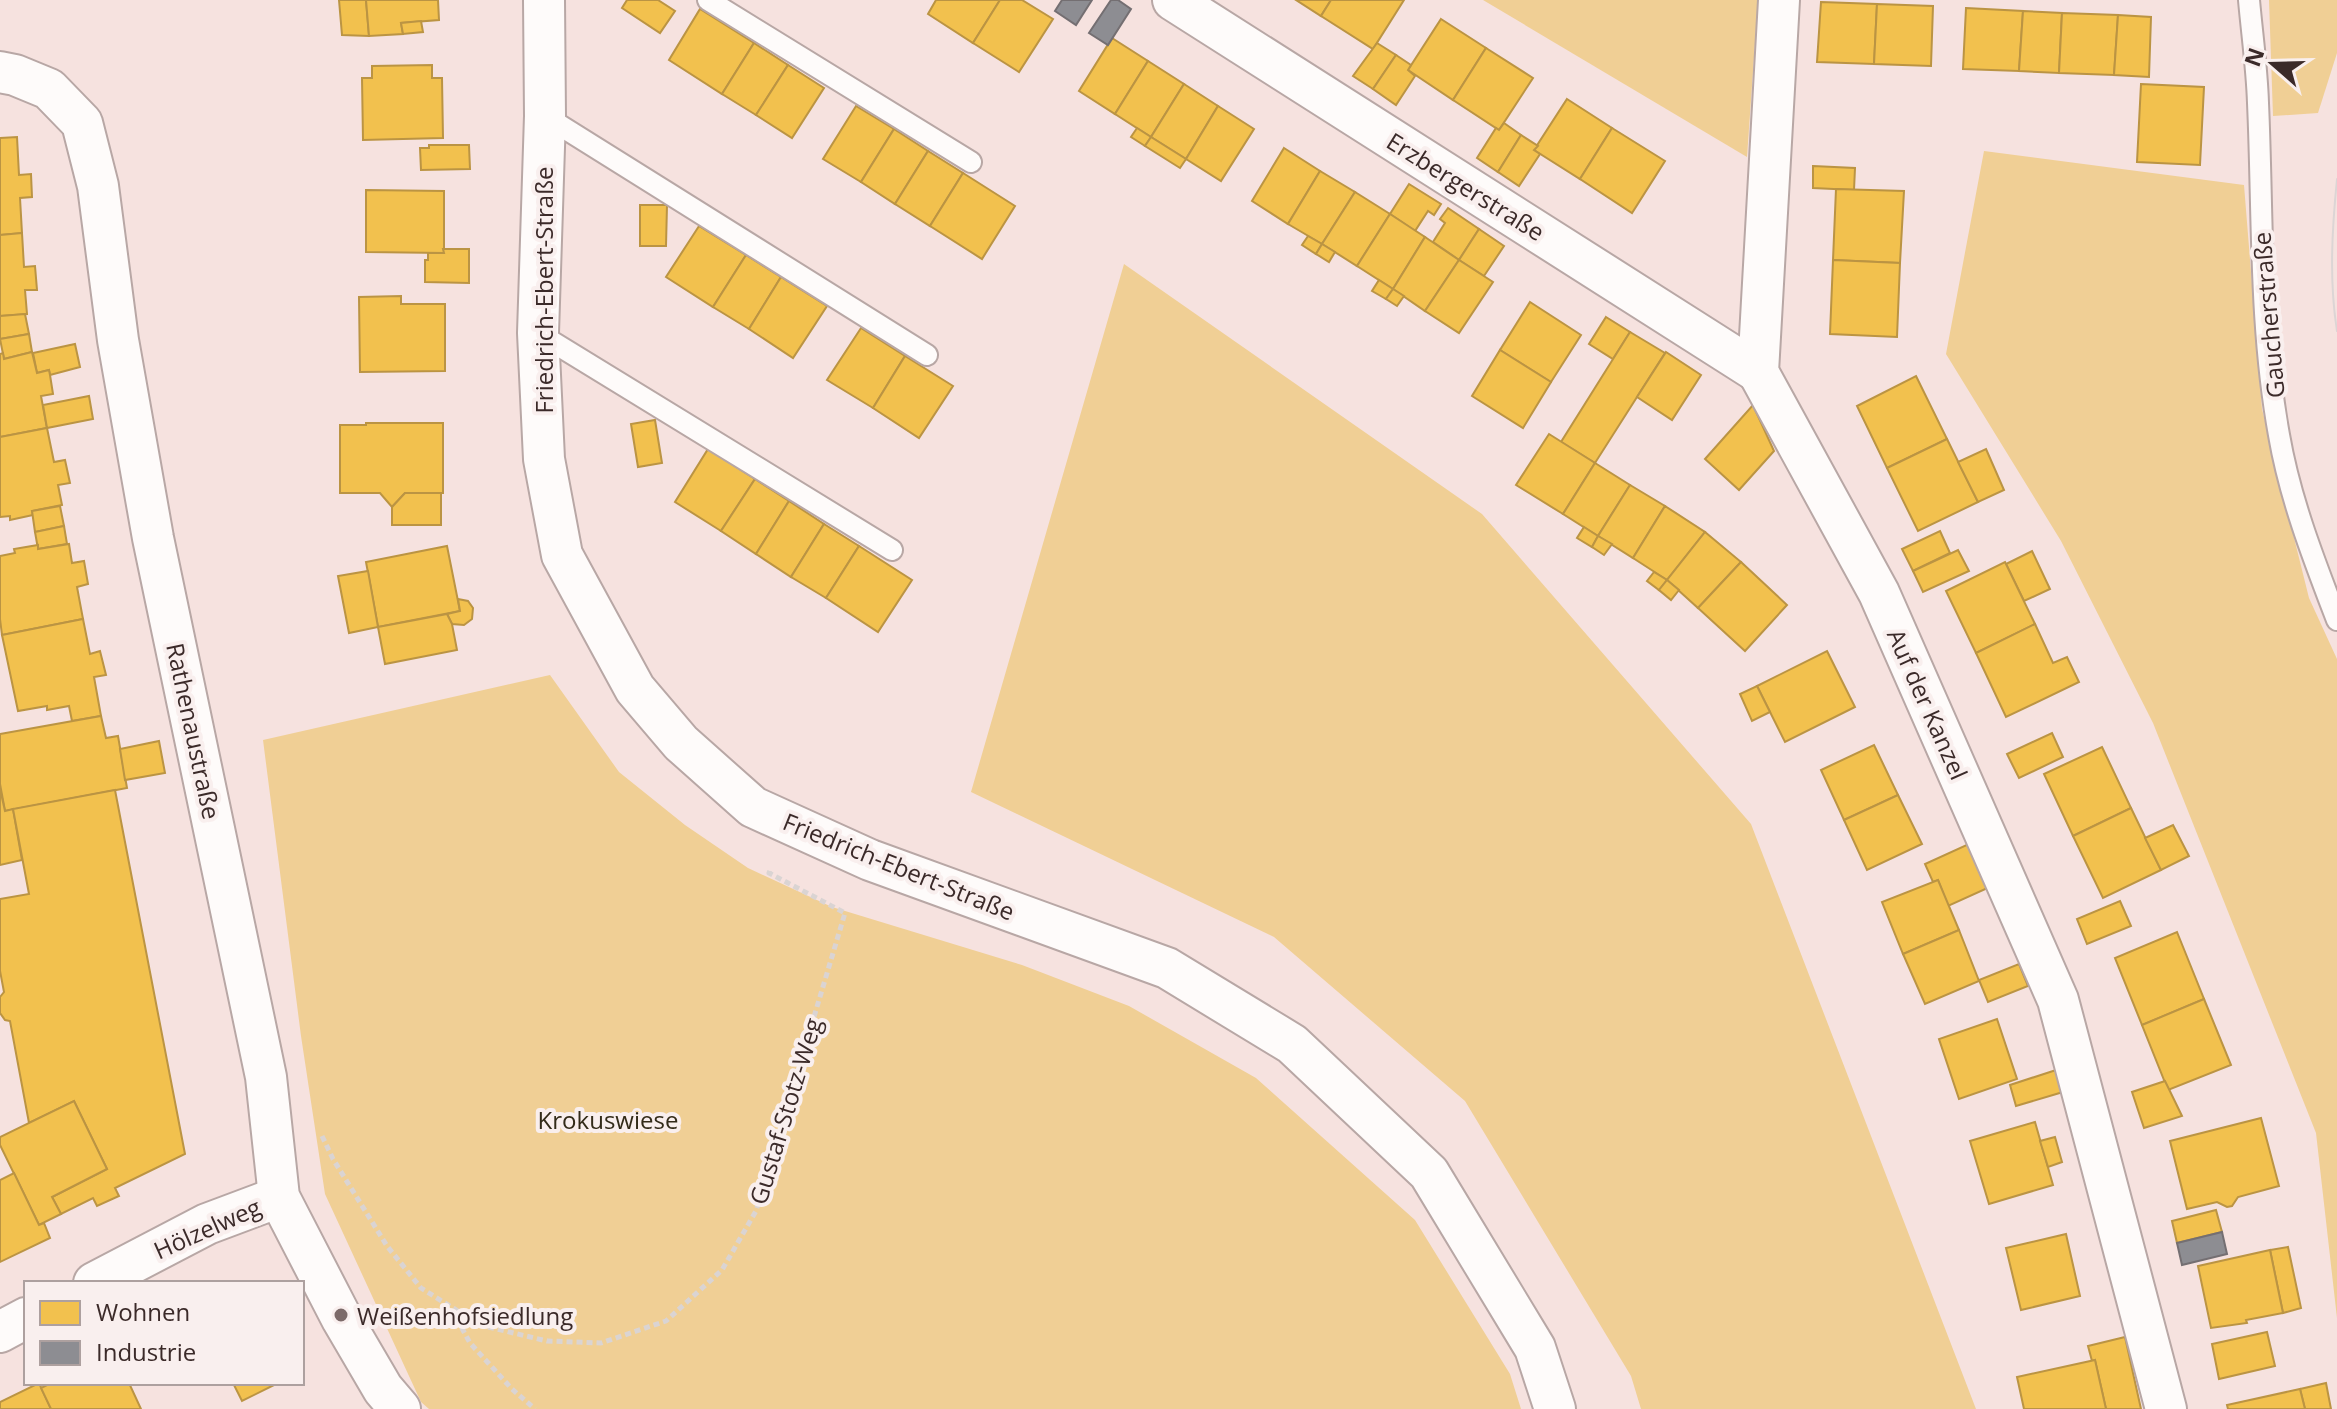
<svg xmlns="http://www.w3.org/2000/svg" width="2337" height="1409" font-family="'Open Sans',sans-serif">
  <rect width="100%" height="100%" fill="#f6e2df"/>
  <g fill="#f0cf95">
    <polygon points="1483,0 1758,0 1747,157"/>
    <polygon points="2269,0 2337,0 2337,53 2318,113 2273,116"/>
    <polygon points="1984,151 2244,185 2262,409 2309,598 2337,659 2337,1318 2316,1133 2153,723 2061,541 1946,354"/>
    <polygon points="1124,264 1482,514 1751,824 1976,1409 1641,1409 1631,1376 1465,1101 1274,937 971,792"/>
    <polygon points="550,675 619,772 685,825 748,868 832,907 1022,965 1129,1006 1256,1078 1415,1220 1510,1374 1521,1409 429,1409 421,1402 325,1194 301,1036 263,740"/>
  </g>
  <g fill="#f2c14e" stroke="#bb9443" stroke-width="2">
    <polygon points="339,0 366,0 369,36 342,35"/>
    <polygon points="366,0 438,0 439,20 401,23 403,34 369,36"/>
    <polygon points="627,0 658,0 675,11 660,33 622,8"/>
    <polygon points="936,0 1000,0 973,43 928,14"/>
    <polygon points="1000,0 1022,0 1053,19 1019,72 973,43"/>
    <polygon points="1296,0 1331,0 1321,16"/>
    <polygon points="1331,0 1404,0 1373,49 1321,16"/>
    <polygon points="1821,2 1877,4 1874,64 1817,62"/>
    <polygon points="1877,4 1933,6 1931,66 1874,64"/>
    <polygon points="1966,8 2023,11 2019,71 1963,69"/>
    <polygon points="700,9 754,43 722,94 669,60"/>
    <polygon points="2023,11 2062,13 2059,73 2019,71"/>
    <polygon points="2062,13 2118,15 2114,75 2059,73"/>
    <polygon points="2118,15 2151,17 2149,77 2114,75"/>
    <polygon points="1441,19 1486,48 1453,100 1408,70"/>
    <polygon points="421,21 423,32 403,34 401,23"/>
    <polygon points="1112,38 1148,61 1115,114 1079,91"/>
    <polygon points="754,43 788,65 756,115 722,94"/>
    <polygon points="1377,43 1396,55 1373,89 1353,76"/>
    <polygon points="1486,48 1533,78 1499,130 1453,100"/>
    <polygon points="1396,55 1411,65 1408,70 1415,76 1396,105 1373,89"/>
    <polygon points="1148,61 1184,84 1151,137 1115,114"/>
    <polygon points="432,65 432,78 442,78 443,138 363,140 362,78 372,78 372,66"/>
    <polygon points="788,65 824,88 792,138 756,115"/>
    <polygon points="1184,84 1218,106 1186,159 1151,137"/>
    <polygon points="2141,84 2204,87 2200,165 2137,162"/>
    <polygon points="1567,99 1612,128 1580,179 1534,150"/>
    <polygon points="856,106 894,129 861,182 823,159"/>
    <polygon points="1218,106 1254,129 1221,181 1186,159"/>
    <polygon points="1504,123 1521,135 1498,172 1477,158 1496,128 1499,130"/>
    <polygon points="1137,128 1151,137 1145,146 1131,137"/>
    <polygon points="1612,128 1665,161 1632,213 1580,179"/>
    <polygon points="894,129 928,151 895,204 861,182"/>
    <polygon points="1521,135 1538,146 1534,150 1540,154 1519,186 1498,172"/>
    <polygon points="17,137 19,175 31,174 32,197 20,198 22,233 0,235 0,138"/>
    <polygon points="1151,137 1186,159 1180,168 1145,146"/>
    <polygon points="429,145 469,145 470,169 421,170 420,148 429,148"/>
    <polygon points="1284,148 1320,171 1288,224 1252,201"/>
    <polygon points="928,151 963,173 930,226 895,204"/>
    <polygon points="1813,166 1855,168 1854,190 1813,188"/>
    <polygon points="1320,171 1355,192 1322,244 1288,224"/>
    <polygon points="963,173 1015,206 982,259 930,226"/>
    <polygon points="1409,184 1441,204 1434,215 1428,211 1415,231 1390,214"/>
    <polygon points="1836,189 1904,191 1900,263 1833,260"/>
    <polygon points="366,190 444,191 444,253 366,252"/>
    <polygon points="1355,192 1390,214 1357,266 1322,244"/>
    <polygon points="640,205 667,205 666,246 640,246"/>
    <polygon points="1448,208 1479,229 1459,260 1433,242 1445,223 1440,219"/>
    <polygon points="1390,214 1425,237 1393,289 1357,266"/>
    <polygon points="699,226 746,255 713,307 666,277"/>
    <polygon points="1479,229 1504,246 1484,276 1459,260"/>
    <polygon points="22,233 24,267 35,266 37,290 25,290 27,314 0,316 0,235"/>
    <polygon points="1308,236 1322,244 1316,254 1302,245"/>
    <polygon points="1425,237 1459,260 1425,311 1393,289"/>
    <polygon points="1322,244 1335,252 1329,262 1316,254"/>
    <polygon points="443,249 469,249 469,283 425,282 425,260 428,260 428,253 444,253"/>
    <polygon points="746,255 781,277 749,329 713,307"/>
    <polygon points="1459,260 1493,282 1459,333 1425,311"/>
    <polygon points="1833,260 1900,263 1897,337 1830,334"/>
    <polygon points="781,277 827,306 793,358 749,329"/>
    <polygon points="1379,280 1393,289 1386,299 1372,291"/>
    <polygon points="1393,289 1404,296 1397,306 1386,299"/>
    <polygon points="401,296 401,304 445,304 445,371 360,372 359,297"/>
    <polygon points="1530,302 1581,335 1551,382 1500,350"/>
    <polygon points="25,314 29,334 0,339 0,316"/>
    <polygon points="1606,317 1630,332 1613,359 1589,344"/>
    <polygon points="861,328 905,356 873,408 827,380"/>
    <polygon points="1630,332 1665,353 1595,463 1561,442"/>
    <polygon points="29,334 32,352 4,359 0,339"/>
    <polygon points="75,344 80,367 50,375 49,370 37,373 33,353"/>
    <polygon points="1500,350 1551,382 1523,428 1472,396"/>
    <polygon points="32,352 37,373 49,370 50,375 53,394 41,396 47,428 0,437 0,354 3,353 4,359"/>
    <polygon points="1666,352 1701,375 1672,420 1637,397"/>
    <polygon points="905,356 953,386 919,438 873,408"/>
    <polygon points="1916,376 1947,439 1887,468 1857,406"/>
    <polygon points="89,396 93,419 47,428 43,405"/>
    <polygon points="1753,405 1774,451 1739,490 1705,459"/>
    <polygon points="655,420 662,463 638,467 631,424"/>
    <polygon points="366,423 443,423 443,493 405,493 392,507 380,493 340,493 340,425 366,425"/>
    <polygon points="47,428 54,462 65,460 70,483 58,485 62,505 32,511 33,515 10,520 10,516 0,517 0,437"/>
    <polygon points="1549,434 1595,463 1563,514 1516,485"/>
    <polygon points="1947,439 1978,502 1918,531 1887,468"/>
    <polygon points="708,449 755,479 721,531 675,502"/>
    <polygon points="1986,449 2004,490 1978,502 1958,462"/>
    <polygon points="1595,463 1630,485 1598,536 1563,514"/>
    <polygon points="755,479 789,501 756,554 721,531"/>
    <polygon points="1630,485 1665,506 1633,558 1598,536"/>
    <polygon points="405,493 441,493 441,525 392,525 392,507"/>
    <polygon points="789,501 824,524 791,577 756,554"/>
    <polygon points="60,506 64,526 35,532 32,511"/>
    <polygon points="1665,506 1705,532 1667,580 1633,558"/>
    <polygon points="824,524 859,546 826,598 791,577"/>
    <polygon points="64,526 67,544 38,549 35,532"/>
    <polygon points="1584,527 1598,536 1592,547 1577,538"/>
    <polygon points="1940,531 1950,553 1913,571 1902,549"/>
    <polygon points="1705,532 1741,562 1698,608 1667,580"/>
    <polygon points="1598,536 1612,544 1604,555 1592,547"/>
    <polygon points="69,544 72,563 84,561 88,584 77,587 83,619 2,635 0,619 0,556 15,553 14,549 38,545 38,549"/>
    <polygon points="447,546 460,611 378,627 366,562"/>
    <polygon points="859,546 912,580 878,632 826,598"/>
    <polygon points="1958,550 1969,571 1923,592 1913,571"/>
    <polygon points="2032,551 2050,589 2024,601 2006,564"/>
    <polygon points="1741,562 1787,605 1745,651 1698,608"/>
    <polygon points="2005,562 2035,624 1976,653 1946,591"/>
    <polygon points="368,571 378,627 349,633 338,576"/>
    <polygon points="1654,572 1667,580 1659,590 1647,581"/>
    <polygon points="1667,580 1679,590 1671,600 1659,590"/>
    <polygon points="458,599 468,601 473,608 472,619 464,625 452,624 447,614 460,611"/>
    <polygon points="447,614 452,624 457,650 385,664 378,627"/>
    <polygon points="83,619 90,654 100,651 106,675 94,677 101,716 72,721 69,706 47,710 47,706 18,711 2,635"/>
    <polygon points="2035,624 2053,663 2067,657 2079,682 2006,717 1976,653"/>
    <polygon points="1827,651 1855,707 1785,742 1757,686"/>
    <polygon points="1757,686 1770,712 1752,721 1740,694"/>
    <polygon points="101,716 106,738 118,736 127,788 5,811 0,784 0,734"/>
    <polygon points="2052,733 2063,757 2019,778 2007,754"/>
    <polygon points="159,741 165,773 125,780 120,749"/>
    <polygon points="1874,745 1898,795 1844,820 1821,770"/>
    <polygon points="2102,747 2131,808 2073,836 2044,774"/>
    <polygon points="0,789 5,811 13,809 22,860 0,865"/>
    <polygon points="115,790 185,1154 115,1188 119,1196 97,1206 93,1198 61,1214 52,1197 107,1169 74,1101 29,1123 10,1021 5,1020 0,1013 0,997 4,992 0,971 0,899 29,894 13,809"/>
    <polygon points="1898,795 1922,844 1867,870 1844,820"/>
    <polygon points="2131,808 2161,870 2103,898 2073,836"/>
    <polygon points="2173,825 2189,856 2161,870 2145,838"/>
    <polygon points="1971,843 1992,886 1948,906 1938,880 1933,882 1925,864"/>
    <polygon points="1938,880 1959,930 1903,954 1882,902"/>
    <polygon points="2120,901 2131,926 2087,944 2077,919"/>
    <polygon points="1959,930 1979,981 1925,1004 1903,954"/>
    <polygon points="2177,932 2204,999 2142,1025 2115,958"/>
    <polygon points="2019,964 2028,986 1988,1002 1979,980"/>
    <polygon points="2204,999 2231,1065 2168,1090 2142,1025"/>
    <polygon points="1997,1019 2017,1079 1959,1099 1939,1039"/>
    <polygon points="2056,1070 2063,1092 2016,1106 2010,1085"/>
    <polygon points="2165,1081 2182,1116 2144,1128 2132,1092"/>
    <polygon points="74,1101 107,1169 52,1197 61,1214 39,1225 0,1145 0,1137"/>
    <polygon points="2261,1118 2279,1186 2238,1197 2232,1206 2227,1207 2217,1202 2187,1209 2170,1141"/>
    <polygon points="2035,1122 2053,1185 1989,1204 1970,1141"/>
    <polygon points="2055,1137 2062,1162 2048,1167 2040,1141"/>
    <polygon points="14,1173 39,1225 44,1223 50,1238 0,1262 0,1180"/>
    <polygon points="2216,1210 2222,1232 2177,1243 2172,1221"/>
    <polygon points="2066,1234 2080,1296 2021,1310 2006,1248"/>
    <polygon points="2288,1247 2301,1308 2283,1313 2270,1250"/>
    <polygon points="2270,1250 2283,1313 2246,1320 2247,1323 2211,1328 2198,1266"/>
    <polygon points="2267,1332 2275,1366 2219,1379 2212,1344"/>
    <polygon points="2125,1337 2141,1409 2106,1409 2095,1360 2092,1361 2088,1346"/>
    <polygon points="2095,1360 2106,1409 2024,1409 2017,1377"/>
    <polygon points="39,1383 51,1409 0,1409 0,1402"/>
    <polygon points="51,1383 129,1383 141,1409 51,1409 41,1388"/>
    <polygon points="233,1383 278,1383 242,1401"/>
    <polygon points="2326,1383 2331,1409 2305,1409 2300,1389"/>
    <polygon points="2300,1389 2305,1409 2228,1409 2227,1405"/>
  </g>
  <g fill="#8d8d92" stroke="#746f72" stroke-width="2">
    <polygon points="1062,0 1092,0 1076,25 1055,11"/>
    <polygon points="1111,0 1118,0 1131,9 1108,45 1089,33"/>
    <polygon points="2222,1232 2227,1254 2182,1265 2177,1243"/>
  </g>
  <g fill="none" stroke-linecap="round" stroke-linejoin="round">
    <defs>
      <g id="service">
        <polyline points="708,0 971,162"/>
        <path d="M 2249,0 C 2252,34 2257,69 2258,103 C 2263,214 2259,325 2279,435 C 2290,499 2314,560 2337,620"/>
        <polyline points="545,116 927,355"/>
        <polyline points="538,333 892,550"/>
      </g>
      <g id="minor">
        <polyline points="544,0 545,116 538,333 544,459 562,555 635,689 681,743 753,807 870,860 1167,968 1292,1044 1429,1173 1535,1348 1555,1409"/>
        <polyline points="1173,0 1758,372"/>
        <polyline points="1779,0 1758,372 1879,593 2058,1000 2166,1409"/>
        <polyline points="0,72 15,75 49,89 82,123 98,186 118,340 153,538 266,1077 279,1197 342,1319 383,1389 400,1409"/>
        <polyline points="94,1283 207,1224 279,1197"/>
        <polyline points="0,1332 26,1318"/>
      </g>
    </defs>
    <use href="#service" stroke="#b8a7a5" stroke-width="24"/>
    <use href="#minor" stroke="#b8a7a5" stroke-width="44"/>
    <g stroke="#dad4d3" stroke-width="5" stroke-dasharray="6 4" stroke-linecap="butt">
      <polyline points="322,1136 333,1159 387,1246 421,1288 480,1325 547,1341 601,1343 666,1321 722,1270 756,1211 845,913 769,873 771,868"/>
      <polyline points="452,1310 470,1343 512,1389 535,1409"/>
    </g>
    <use href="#service" stroke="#fefbfa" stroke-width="20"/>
    <use href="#minor" stroke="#fefbfa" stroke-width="40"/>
    <path stroke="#dcd5d5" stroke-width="2" d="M 2337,179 C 2332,229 2329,281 2337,331"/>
  </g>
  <circle fill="#7c6a69" stroke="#f9efee" stroke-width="3" cx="341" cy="1315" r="8"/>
  <g text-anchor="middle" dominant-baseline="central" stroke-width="8" stroke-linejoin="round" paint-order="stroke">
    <g font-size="24" fill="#3b2a29" stroke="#f9efee">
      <text transform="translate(1466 186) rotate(32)">Erzbergerstraße</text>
      <text transform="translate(543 290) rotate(-90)">Friedrich-Ebert-Straße</text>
      <text transform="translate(2268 315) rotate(-95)">Gaucherstraße</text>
      <text transform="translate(1928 704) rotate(66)">Auf der Kanzel</text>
      <text transform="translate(194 731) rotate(78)">Rathenaustraße</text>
      <text transform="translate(899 866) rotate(22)">Friedrich-Ebert-Straße</text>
      <text transform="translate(785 1111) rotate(-73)">Gustaf-Stotz-Weg</text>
      <text transform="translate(207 1228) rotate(-24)">Hölzelweg</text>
    </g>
    <g font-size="24" fill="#332b19" stroke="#f9efee">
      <text x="608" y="1119">Krokuswiese</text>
    </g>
    <g font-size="24" fill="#3b2a29" stroke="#f9efee" text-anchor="start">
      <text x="357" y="1315">Weißenhofsiedlung</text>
    </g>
  </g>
  <rect x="24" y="1281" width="280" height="104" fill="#f9efee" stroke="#ada09f" stroke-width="2"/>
  <rect x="40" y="1301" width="40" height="24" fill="#f2c14e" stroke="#ada09f" stroke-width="2"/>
  <text x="96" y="1321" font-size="24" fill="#3b2a29">Wohnen</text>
  <rect x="40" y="1341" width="40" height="24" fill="#8d8d92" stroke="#ada09f" stroke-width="2"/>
  <text x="96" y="1361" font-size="24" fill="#3b2a29">Industrie</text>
  <g transform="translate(2273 64) rotate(290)" stroke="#f9efee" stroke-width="6" paint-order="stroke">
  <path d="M0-6L14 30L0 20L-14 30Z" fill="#3b2a29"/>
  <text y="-12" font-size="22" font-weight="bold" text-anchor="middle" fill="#3b2a29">N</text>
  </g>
</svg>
